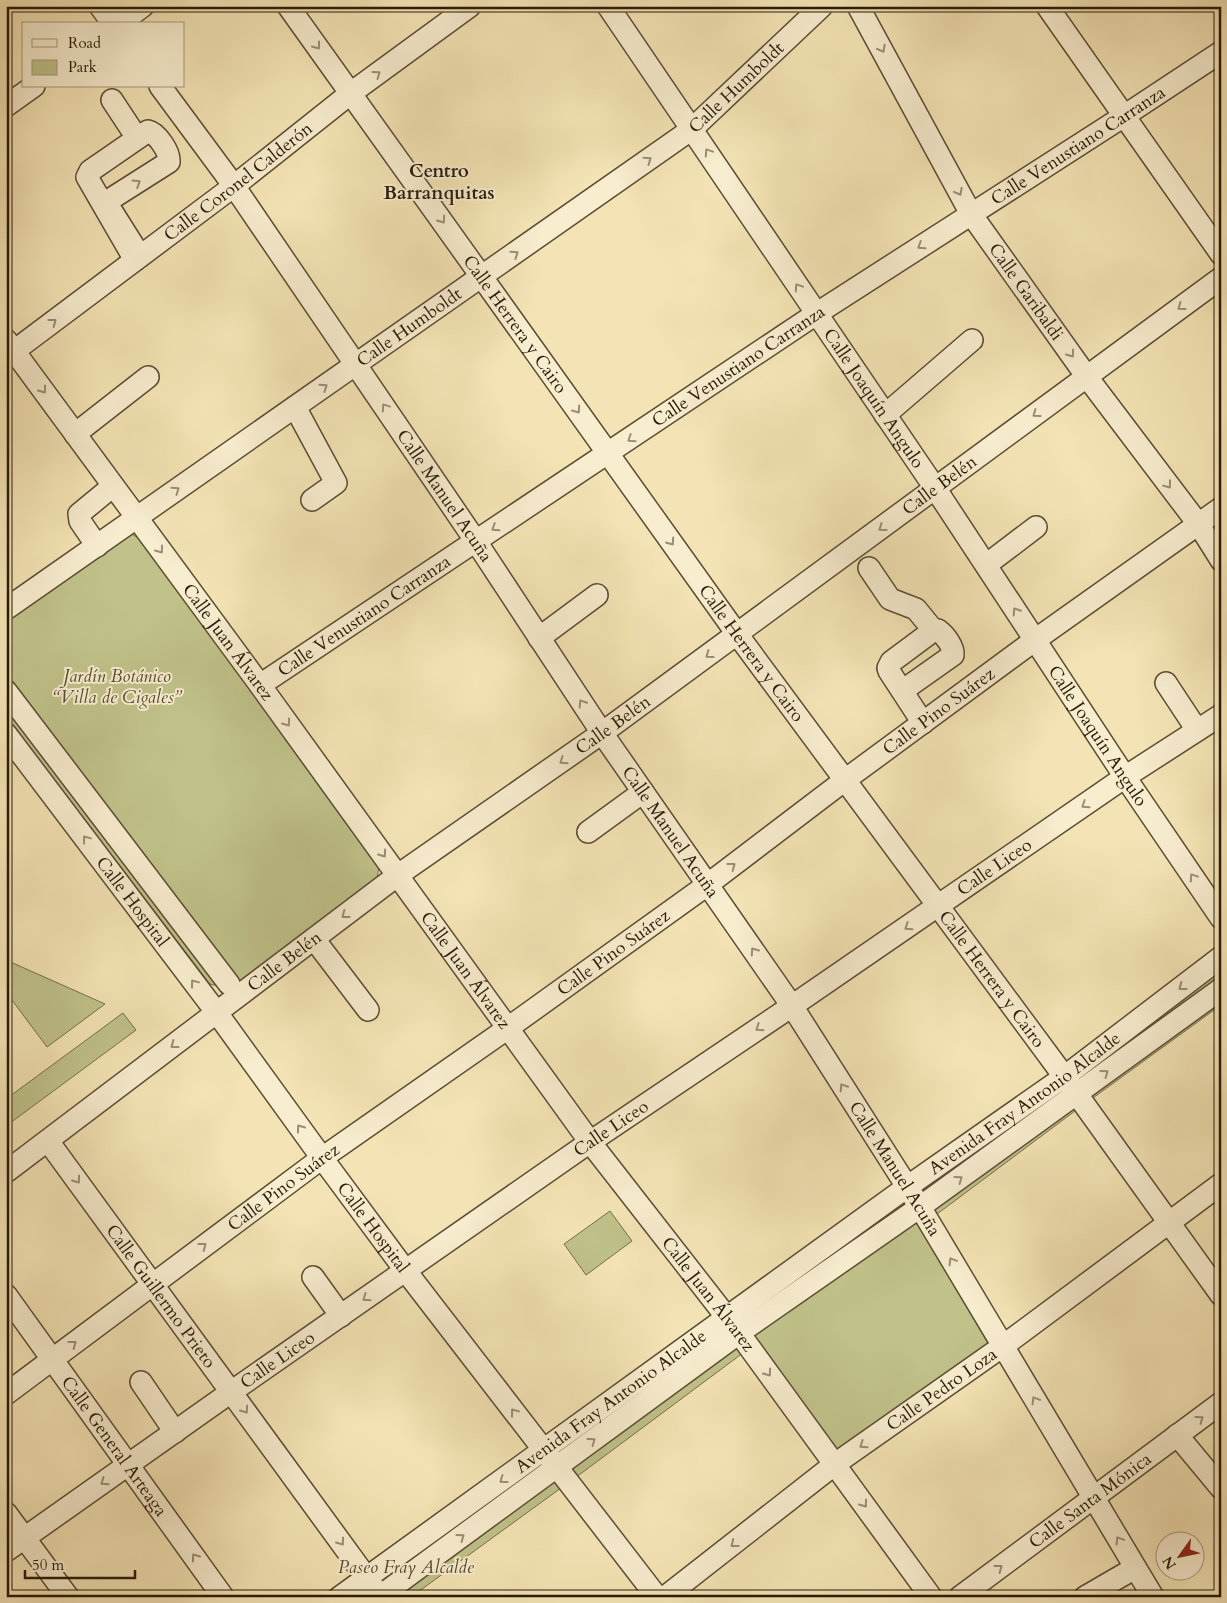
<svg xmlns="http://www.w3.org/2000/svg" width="1227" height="1603" font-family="Cardo,serif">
  <rect width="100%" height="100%" fill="#f4e4b5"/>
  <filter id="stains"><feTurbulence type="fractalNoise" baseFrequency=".004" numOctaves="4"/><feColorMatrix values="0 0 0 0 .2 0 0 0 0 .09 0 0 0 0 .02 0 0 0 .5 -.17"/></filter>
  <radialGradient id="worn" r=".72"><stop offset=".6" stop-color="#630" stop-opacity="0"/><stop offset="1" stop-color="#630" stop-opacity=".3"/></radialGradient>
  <g fill="#c0c28a" stroke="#746e4a">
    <polygon points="128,532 142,540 379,865 377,880 229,989 210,984 6,716 6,613"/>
    <polygon points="1221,946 1221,1005 1075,1111 921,1226 990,1347 843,1451 833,1449 755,1344 583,1472 411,1597 320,1597 894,1186 1068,1060"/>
    <polygon points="6,960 105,1004 47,1047 6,992"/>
    <polygon points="123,1013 136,1030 6,1126 6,1099"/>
    <polygon points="610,1211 632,1241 586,1275 564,1244"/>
  </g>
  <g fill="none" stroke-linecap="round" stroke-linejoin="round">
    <defs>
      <g id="minor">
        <polyline points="100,6 113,24"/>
        <path id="s1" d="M 288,6 L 737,634 L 1066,1079 L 1221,1295"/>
        <path id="s2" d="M 608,6 L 935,488 L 1125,777 L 1221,918"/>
        <path id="s3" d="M 858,6 L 971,214 L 1087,377 L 1199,525 L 1221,560"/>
        <polyline points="1047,6 1221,254"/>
        <polyline points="119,24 143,6"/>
        <path id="s4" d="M 160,86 L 234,186 L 475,540 L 602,733 L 792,1006 L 920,1207 L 1153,1597"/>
        <polyline points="112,100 137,138"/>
        <polyline points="6,106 34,86"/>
        <path d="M 135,260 L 87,177 L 90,171 L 148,131 C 157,133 170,152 169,162 L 106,202 L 140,256"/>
        <path id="s5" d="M 6,340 L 260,685 L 590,1142 L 739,1333 L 931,1597"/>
        <path id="s6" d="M 6,357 L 234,186 L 351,93 L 470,6"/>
        <polyline points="295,407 336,483 312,500"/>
        <polyline points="885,415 972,340"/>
        <polyline points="75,434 148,377"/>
        <polyline points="97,546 80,521 79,514 113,486"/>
        <polyline points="986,565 1036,527"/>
        <polyline points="869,568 890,599 916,609 934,631"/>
        <path id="s7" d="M 6,609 L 692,129 L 822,6"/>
        <polyline points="539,638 597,595"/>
        <polyline points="1166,683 1197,730"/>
        <path id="s8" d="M 260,685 L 816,314 L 1124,116 L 1221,52"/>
        <polyline points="6,691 229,984"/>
        <path d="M 902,691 L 953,655 C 954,647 945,635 938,630 L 930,633 L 891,662 L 888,668 L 889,671 L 923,723"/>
        <path id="s9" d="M 6,734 L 217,1013 L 322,1158 L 405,1270 L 657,1597"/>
        <polyline points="588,832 643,792"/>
        <polyline points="314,939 368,1010"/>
        <path id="s10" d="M 48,1141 L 374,1588"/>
        <path id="s11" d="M 6,1172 L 398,875 L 602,733 L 1221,278"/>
        <polyline points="313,1277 341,1316"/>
        <path id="s12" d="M 6,1295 L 223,1597"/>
        <polyline points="141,1382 175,1432"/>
        <path id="s13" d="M 6,1394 L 322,1158 L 508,1028 L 707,885 L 845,780 L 1035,640 L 1221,508"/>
        <polyline points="1177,1435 1221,1488"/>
        <polyline points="6,1513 68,1597"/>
        <path id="s14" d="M 6,1551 L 231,1392 L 590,1142 L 792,1006 L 1125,777 L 1221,715"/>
        <path id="s15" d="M 340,1597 L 907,1187 L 1064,1077 L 1221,957"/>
        <polyline points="379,1597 739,1333 920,1207 1221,989"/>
        <path id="s16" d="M 665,1597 L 835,1464 L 1003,1346 L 1221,1184"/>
        <path id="s17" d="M 960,1597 L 1221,1403"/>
        <polyline points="1085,1597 1135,1568"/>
      </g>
    </defs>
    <use href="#minor" stroke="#5b4d34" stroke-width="24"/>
    <use href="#minor" stroke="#f8edcf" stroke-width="21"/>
  </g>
  <defs><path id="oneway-chevron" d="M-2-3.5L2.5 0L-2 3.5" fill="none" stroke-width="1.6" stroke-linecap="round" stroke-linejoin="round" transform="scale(1.25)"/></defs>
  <g stroke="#9a8e76">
    <use href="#oneway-chevron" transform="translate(317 46) rotate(54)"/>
    <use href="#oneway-chevron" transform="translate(882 49) rotate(62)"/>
    <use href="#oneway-chevron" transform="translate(377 74) rotate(-36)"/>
    <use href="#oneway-chevron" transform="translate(708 152) rotate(-124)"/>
    <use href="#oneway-chevron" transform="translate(648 160) rotate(-35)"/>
    <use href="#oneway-chevron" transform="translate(137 183) rotate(-32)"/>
    <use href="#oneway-chevron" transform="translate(959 192) rotate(62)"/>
    <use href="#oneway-chevron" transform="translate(442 220) rotate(55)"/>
    <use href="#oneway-chevron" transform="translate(921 246) rotate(147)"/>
    <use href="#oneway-chevron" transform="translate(515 254) rotate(-35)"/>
    <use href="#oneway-chevron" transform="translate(798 287) rotate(-124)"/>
    <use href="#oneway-chevron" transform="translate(1181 307) rotate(144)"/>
    <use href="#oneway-chevron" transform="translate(53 322) rotate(-37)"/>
    <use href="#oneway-chevron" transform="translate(1071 354) rotate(54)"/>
    <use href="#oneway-chevron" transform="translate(324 387) rotate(-35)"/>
    <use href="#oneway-chevron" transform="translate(43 390) rotate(54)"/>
    <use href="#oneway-chevron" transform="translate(385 407) rotate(-124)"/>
    <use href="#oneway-chevron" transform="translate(577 410) rotate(55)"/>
    <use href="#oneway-chevron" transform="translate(1036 414) rotate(144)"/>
    <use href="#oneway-chevron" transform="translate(631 439) rotate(146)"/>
    <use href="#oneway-chevron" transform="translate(1168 485) rotate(53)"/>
    <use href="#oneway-chevron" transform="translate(176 490) rotate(-35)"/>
    <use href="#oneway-chevron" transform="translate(495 528) rotate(147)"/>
    <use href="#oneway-chevron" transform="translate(882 528) rotate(144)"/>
    <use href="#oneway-chevron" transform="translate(671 542) rotate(55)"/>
    <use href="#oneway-chevron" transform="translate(160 550) rotate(54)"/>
    <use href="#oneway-chevron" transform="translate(1016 611) rotate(-123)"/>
    <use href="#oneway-chevron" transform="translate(709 655) rotate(144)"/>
    <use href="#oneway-chevron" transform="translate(582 703) rotate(-123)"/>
    <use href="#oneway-chevron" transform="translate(287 723) rotate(54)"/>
    <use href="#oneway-chevron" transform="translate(563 761) rotate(145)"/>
    <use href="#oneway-chevron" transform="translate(1085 805) rotate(146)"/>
    <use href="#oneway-chevron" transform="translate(86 839) rotate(-127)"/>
    <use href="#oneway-chevron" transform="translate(383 854) rotate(54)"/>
    <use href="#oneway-chevron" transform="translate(732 866) rotate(-37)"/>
    <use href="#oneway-chevron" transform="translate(1193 877) rotate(-124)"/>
    <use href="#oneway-chevron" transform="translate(345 915) rotate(143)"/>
    <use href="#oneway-chevron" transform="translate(908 927) rotate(146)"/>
    <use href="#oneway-chevron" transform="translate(754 951) rotate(-125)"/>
    <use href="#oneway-chevron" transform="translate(194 983) rotate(-127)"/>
    <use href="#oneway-chevron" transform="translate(1182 987) rotate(143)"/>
    <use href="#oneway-chevron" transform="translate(759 1028) rotate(146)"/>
    <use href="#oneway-chevron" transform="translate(174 1045) rotate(143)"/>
    <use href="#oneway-chevron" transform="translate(1105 1073) rotate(-36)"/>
    <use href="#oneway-chevron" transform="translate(843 1087) rotate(-122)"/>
    <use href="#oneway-chevron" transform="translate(300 1128) rotate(-126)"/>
    <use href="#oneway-chevron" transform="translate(959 1179) rotate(-36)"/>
    <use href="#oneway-chevron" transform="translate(77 1180) rotate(54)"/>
    <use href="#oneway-chevron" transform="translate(203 1246) rotate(-37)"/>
    <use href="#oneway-chevron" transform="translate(952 1261) rotate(-121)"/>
    <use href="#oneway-chevron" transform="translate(366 1298) rotate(145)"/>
    <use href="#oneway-chevron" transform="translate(73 1344) rotate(-37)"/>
    <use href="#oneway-chevron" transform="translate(768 1373) rotate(54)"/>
    <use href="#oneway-chevron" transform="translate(1035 1400) rotate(-121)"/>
    <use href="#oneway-chevron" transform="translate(245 1410) rotate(54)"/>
    <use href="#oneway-chevron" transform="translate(514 1412) rotate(-127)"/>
    <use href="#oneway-chevron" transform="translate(1200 1419) rotate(-36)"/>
    <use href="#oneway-chevron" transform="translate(592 1441) rotate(-36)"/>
    <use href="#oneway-chevron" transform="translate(863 1445) rotate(145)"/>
    <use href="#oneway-chevron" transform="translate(503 1480) rotate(144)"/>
    <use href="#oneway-chevron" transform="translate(104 1482) rotate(145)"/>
    <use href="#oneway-chevron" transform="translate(864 1504) rotate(54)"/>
    <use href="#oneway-chevron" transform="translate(461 1537) rotate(-36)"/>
    <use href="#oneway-chevron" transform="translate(1119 1540) rotate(-121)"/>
    <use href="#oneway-chevron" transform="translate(341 1542) rotate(54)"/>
    <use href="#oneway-chevron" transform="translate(734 1544) rotate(142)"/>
    <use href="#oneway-chevron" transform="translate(195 1557) rotate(-126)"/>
    <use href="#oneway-chevron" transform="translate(999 1568) rotate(-37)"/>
  </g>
  <g text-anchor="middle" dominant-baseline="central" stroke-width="4" stroke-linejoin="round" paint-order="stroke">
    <g font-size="18" fill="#281b09" stroke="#f8edcf">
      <text stroke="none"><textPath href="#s7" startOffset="898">Calle Humboldt</textPath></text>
      <text stroke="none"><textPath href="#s8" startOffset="980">Calle Venustiano Carranza</textPath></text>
      <text stroke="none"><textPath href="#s6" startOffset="291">Calle Coronel Calderón</textPath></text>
      <text stroke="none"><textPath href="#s3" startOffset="332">Calle Garibaldi</textPath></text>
      <text stroke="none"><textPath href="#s1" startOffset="391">Calle Herrera y Cairo</textPath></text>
      <text stroke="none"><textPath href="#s7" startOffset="492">Calle Humboldt</textPath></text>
      <text stroke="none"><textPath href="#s8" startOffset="575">Calle Venustiano Carranza</textPath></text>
      <text stroke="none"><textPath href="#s2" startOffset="474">Calle Joaquín Angulo</textPath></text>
      <text stroke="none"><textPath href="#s11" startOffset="1159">Calle Belén</textPath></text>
      <text stroke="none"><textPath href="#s4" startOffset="499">Calle Manuel Acuña</textPath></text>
      <text stroke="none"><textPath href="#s8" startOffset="125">Calle Venustiano Carranza</textPath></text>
      <text stroke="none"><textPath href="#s5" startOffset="375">Calle Juan Álvarez</textPath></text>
      <text stroke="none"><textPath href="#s1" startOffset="796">Calle Herrera y Cairo</textPath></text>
      <text stroke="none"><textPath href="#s13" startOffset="1156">Calle Pino Suárez</textPath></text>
      <text stroke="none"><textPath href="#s11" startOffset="754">Calle Belén</textPath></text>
      <text stroke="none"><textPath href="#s2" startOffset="879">Calle Joaquín Angulo</textPath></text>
      <text stroke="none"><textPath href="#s4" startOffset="904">Calle Manuel Acuña</textPath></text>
      <text stroke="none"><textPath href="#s14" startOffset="1202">Calle Liceo</textPath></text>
      <text stroke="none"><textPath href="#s9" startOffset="210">Calle Hospital</textPath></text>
      <text stroke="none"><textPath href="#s13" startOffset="751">Calle Pino Suárez</textPath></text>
      <text stroke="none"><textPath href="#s11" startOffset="349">Calle Belén</textPath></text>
      <text stroke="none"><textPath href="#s5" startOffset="780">Calle Juan Álvarez</textPath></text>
      <text stroke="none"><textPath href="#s1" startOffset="1201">Calle Herrera y Cairo</textPath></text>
      <text stroke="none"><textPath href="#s15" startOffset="844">Avenida Fray Antonio Alcalde</textPath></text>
      <text stroke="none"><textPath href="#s14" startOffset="738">Calle Liceo</textPath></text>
      <text stroke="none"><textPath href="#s4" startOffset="1309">Calle Manuel Acuña</textPath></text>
      <text stroke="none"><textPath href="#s13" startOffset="346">Calle Pino Suárez</textPath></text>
      <text stroke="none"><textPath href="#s9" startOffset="615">Calle Hospital</textPath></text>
      <text stroke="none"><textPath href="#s5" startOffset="1185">Calle Juan Álvarez</textPath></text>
      <text stroke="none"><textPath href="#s10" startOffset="192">Calle Guillermo Prieto</textPath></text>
      <text stroke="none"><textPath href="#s14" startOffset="332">Calle Liceo</textPath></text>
      <text stroke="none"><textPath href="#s16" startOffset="346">Calle Pedro Loza</textPath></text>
      <text stroke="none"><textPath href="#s15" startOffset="334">Avenida Fray Antonio Alcalde</textPath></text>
      <text stroke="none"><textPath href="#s12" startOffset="186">Calle General Arteaga</textPath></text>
      <text stroke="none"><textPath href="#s17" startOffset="162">Calle Santa Mónica</textPath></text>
    </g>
    <g font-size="18" font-style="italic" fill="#564d30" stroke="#f8edcf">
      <text x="117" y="676">Jardín Botánico<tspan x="117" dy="21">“Villa de Cigales”</tspan></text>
      <text x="406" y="1567">Paseo Fray Alcalde</text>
    </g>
    <g font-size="19" font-weight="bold" fill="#281b09" stroke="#f8edcf">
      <text x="439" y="171">Centro<tspan x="439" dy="22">Barranquitas</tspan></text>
    </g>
  </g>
  <rect width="1227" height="1603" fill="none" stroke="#f4e4b5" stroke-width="25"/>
  <rect x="8" y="8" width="1212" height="1588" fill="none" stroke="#281b09" stroke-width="2.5"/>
  <rect x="12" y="12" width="1202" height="1578" fill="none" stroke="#281b09"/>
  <rect x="22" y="22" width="162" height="65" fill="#f8edcf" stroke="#a59980"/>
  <rect x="32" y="39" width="25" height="8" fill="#f8edcf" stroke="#a59980"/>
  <text x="68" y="48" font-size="15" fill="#281b09">Road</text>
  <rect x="32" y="60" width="25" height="15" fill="#c0c28a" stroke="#a59980"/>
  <text x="68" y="72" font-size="15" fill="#281b09">Park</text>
  <g transform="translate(1180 1556) rotate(237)"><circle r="24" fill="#f8edcf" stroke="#a59980"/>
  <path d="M0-4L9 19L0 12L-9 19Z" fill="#8f2418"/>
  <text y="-8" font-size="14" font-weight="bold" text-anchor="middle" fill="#281b09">N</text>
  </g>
  <path d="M25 1570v8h110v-8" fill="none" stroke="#281b09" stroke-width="2.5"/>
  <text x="32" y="1570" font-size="15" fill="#281b09" stroke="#f8edcf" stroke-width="4" paint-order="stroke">50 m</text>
  <rect width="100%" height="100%" filter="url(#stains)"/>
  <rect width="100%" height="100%" fill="url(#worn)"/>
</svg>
